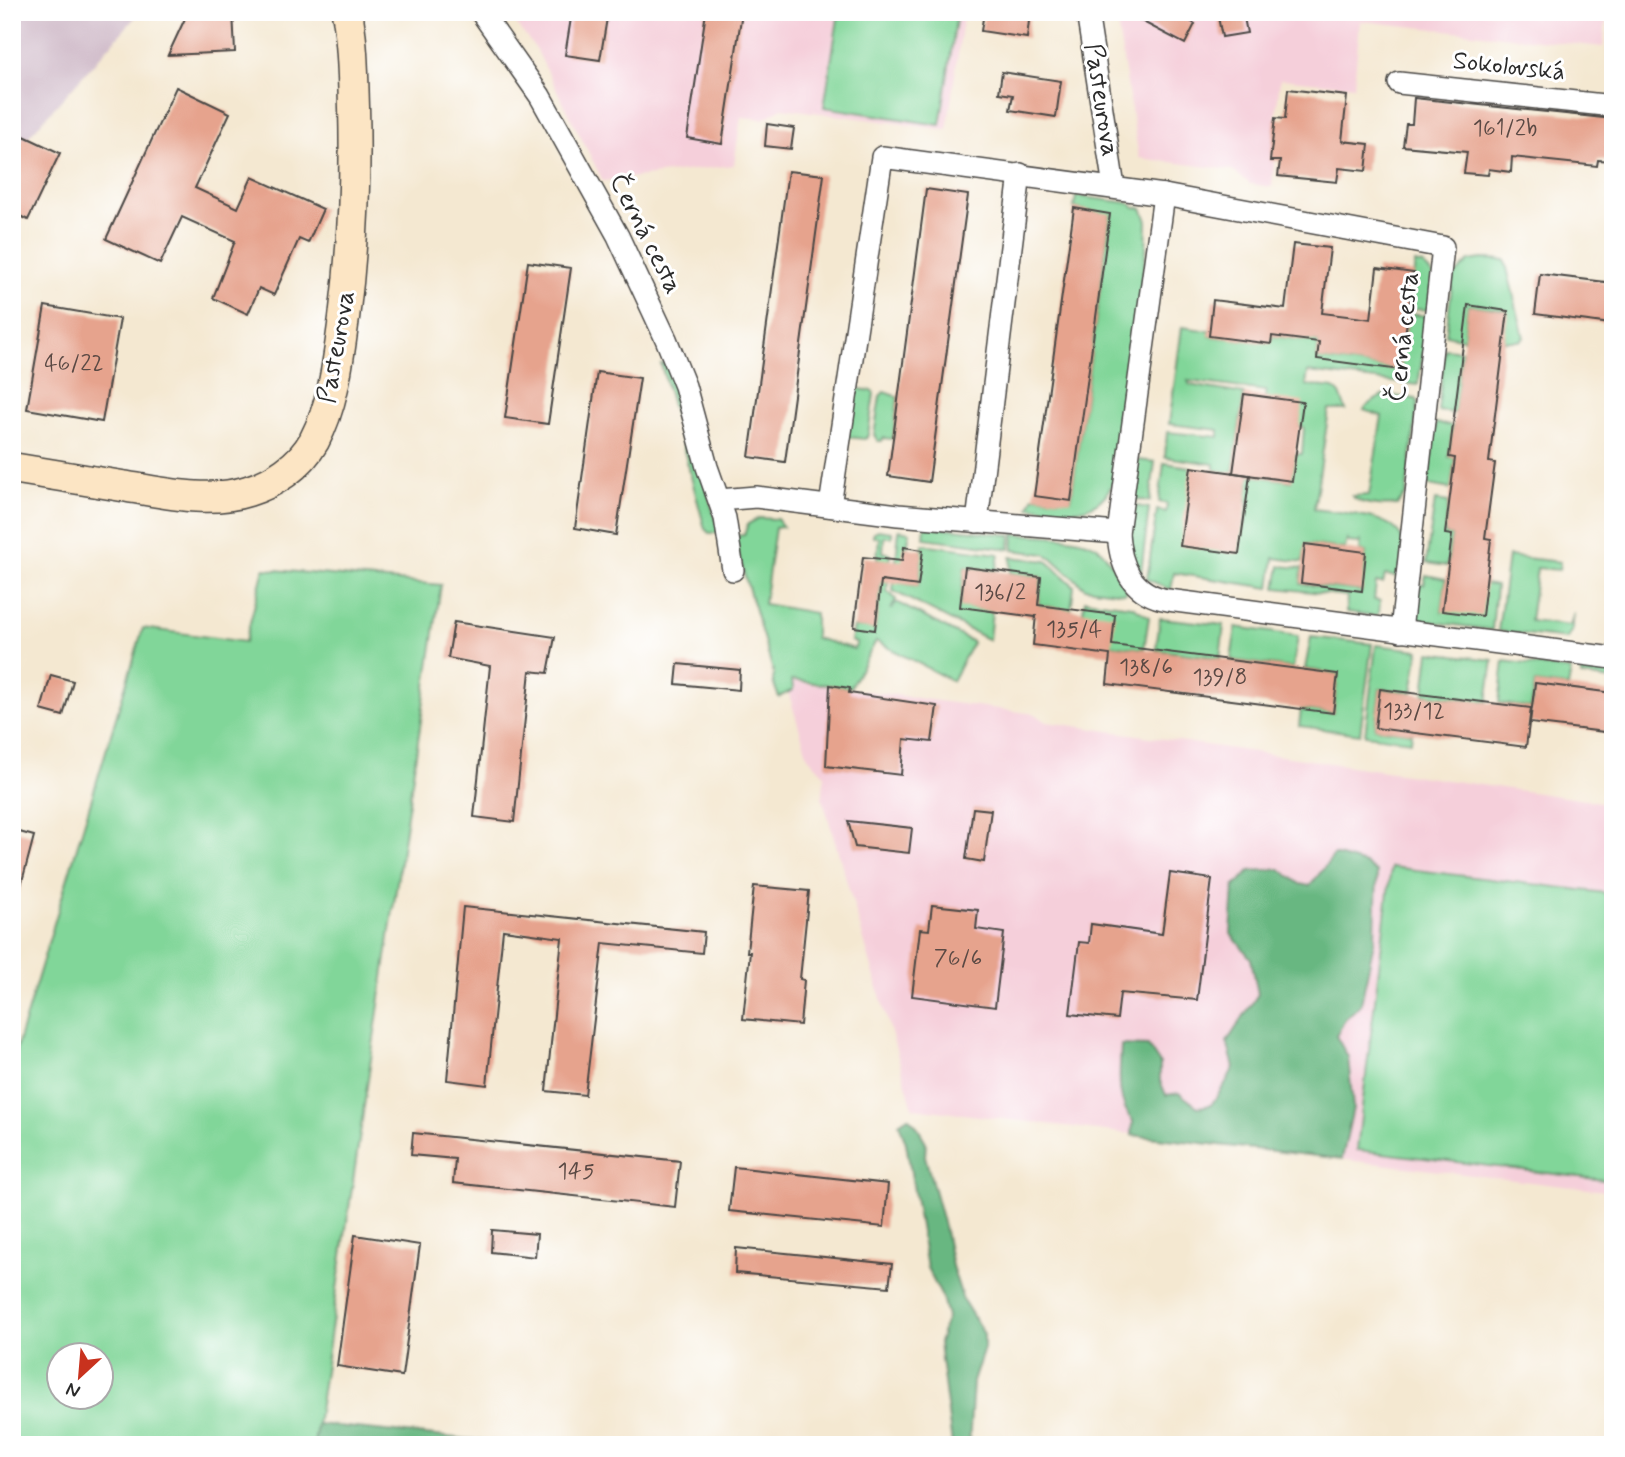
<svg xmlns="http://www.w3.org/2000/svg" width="1625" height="1457" font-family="Mynerve,sans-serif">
  <rect width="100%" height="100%" fill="#fff"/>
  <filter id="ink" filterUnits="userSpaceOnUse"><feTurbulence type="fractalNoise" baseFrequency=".0143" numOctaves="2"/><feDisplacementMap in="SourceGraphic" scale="14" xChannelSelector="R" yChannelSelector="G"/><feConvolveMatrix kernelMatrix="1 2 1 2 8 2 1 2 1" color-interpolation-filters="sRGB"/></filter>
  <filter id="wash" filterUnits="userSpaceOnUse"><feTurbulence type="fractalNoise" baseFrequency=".00686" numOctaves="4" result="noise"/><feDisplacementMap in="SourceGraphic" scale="28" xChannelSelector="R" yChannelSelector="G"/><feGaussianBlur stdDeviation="1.57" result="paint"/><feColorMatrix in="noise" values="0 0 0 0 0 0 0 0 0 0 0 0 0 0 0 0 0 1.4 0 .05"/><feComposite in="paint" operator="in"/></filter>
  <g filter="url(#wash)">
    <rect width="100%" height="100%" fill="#f4e8d1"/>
    <g fill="#f5cfda">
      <polygon points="506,12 964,12 947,130 782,108 763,119 741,117 734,165 603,181 536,49"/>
      <polygon points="1112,12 1607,12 1603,47 1360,21 1354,86 1280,79 1271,160 1274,161 1272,187 1250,184 1232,170 1139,158 1116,16"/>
      <polygon points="790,681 1035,714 1047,722 1613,804 1613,1192 913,1108 822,797 825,775 808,757 787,688"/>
    </g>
    <polygon fill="#d1bdcb" points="12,12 140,12 12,155"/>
    <g fill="#81d699" stroke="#568062" stroke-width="2" fill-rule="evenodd">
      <polygon points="839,12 957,13 940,125 824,107"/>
      <path d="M 1076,196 L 1129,203 L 1135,207 L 1142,208 L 1147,221 L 1146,251 L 1114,481 C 1095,521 1066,509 1029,507 L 1034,496 L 1071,500 L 1110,215 L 1074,208 Z"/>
      <polygon points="1482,259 1505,260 1524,338 1519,341 1504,341 1507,310 1468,305 1464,339 1446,335 1453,277 1469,261"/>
      <polygon points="1415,263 1423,265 1433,275 1430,310 1409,309"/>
      <path d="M 1408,314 L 1429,316 L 1418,385 L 1308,372 L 1306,385 L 1334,388 L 1340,394 L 1346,410 L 1329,410 L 1314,509 C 1338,513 1399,513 1403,543 C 1404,553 1400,567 1399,577 L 1385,575 L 1383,583 L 1376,583 L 1374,600 L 1380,601 L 1379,612 L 1376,616 L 1346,612 L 1347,596 L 1276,588 L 1280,566 L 1302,568 L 1301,584 L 1361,591 L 1366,552 L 1360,551 L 1361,540 L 1360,543 L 1348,542 L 1347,538 L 1345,549 L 1306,544 L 1303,562 L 1274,558 L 1270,588 L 1174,573 L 1171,590 L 1147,579 L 1157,510 L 1166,512 L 1167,504 L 1159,502 L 1164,463 L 1191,467 L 1245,526 L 1249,501 L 1246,500 L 1250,475 L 1291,481 L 1295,454 L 1302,454 L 1304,427 L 1299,426 L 1265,397 L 1266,391 L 1188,381 L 1190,385 L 1244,394 L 1233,473 L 1214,470 L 1214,464 L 1165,457 L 1167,432 L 1219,437 L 1219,430 L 1169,424 L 1182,327 L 1210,331 L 1210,336 L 1270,343 L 1272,336 L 1319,342 L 1317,359 L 1400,370 Z"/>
      <polygon points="1445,349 1462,351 1455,413 1438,411"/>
      <polygon points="672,363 719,533 709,533 705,529 661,364"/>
      <polygon points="853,388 872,391 874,394 868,435 865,439 847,437"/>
      <polygon points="884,392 898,397 893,439 883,438 882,441 878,441 874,435 880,396"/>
      <path d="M 1384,395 L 1416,399 L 1418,402 L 1406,495 L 1397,505 C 1383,506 1362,506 1352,496 L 1369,495 L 1382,416 L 1364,410 L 1370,403 Z"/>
      <polygon points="1436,423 1453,426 1449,457 1455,458 1451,489 1428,485"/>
      <polygon points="1138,460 1155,462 1150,501 1132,499"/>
      <polygon points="1435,500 1449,502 1445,534 1452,535 1447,566 1426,563"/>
      <path d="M 1131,505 L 1149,508 L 1141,573 C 1125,553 1129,529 1131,505 Z"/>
      <polygon points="759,518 777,519 783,527 775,528 764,604 815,613 815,638 854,649 857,643 851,641 854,627 875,629 884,560 877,559 879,537 873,536 873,533 878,530 892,532 892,537 884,537 883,552 890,554 887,591 896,599 891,610 896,602 973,642 952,681 876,641 850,688 792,680 793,690 779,697 773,682 774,674 737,550 735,536 744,535 748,524"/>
      <polygon points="925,526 1011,535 1010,549 924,538"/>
      <polygon points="899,530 910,532 900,583 918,586 923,544 999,554 996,571 965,567 960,606 992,611 989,640 893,591"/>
      <path d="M 1014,534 C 1037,536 1077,535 1096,546 C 1110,556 1118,577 1127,591 L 1125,593 L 1085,588 L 1052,558 L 1045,554 L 1013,550 Z"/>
      <polygon points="1508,556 1560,562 1559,570 1537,568 1530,621 1570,626 1574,613 1572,630 1567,639 1498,631"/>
      <polygon points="1011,557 1047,561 1074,586 1071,610 1038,605 1041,577 1010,573"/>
      <path d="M 264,569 L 441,585 L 314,1445 L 18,1445 L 12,1431 L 12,1063 L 143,628 L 245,642 ZM 60,1356 L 102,1356 L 102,1398 L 60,1398 Z"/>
      <polygon points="1426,575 1446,579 1442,611 1486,584 1496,586 1492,630 1419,620 1411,611 1413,584 1424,585"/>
      <polygon points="1085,600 1132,606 1149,617 1144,649 1112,645 1083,611"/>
      <polygon points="1160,618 1224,625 1220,658 1156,650"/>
      <polygon points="1236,627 1298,636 1293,668 1231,660"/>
      <polygon points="1311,637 1372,644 1360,734 1299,726 1301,709 1333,713 1338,674 1305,669"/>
      <polygon points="1376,645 1419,650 1412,692 1380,689 1375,728 1412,733 1411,741 1365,735"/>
      <polygon points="1429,652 1493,660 1487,702 1424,694"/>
      <polygon points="1504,661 1571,670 1568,687 1535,683 1531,708 1499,703"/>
      <polygon points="1583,664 1613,667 1613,680 1581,676"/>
      <polygon points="1391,867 1613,894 1613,1181 1357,1150"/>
    </g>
    <g fill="#68b781" stroke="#4a7156" stroke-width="2">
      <path d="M 1334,855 L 1365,864 L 1377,873 L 1375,937 L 1361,1004 L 1345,1019 L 1336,1036 L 1348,1057 L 1353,1108 L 1342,1159 L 1132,1135 L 1133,1121 C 1115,1099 1120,1072 1121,1045 L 1148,1046 L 1160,1064 L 1160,1081 L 1166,1095 L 1179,1093 L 1198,1107 L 1211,1105 L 1225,1084 L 1234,1067 L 1227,1042 L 1258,994 L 1251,959 L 1231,934 L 1234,887 L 1250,871 L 1280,869 L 1300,884 L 1310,886 Z"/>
      <polygon points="908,1117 916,1125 926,1142 925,1156 944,1226 952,1266 963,1300 984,1334 984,1348 973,1382 969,1445 952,1445 939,1343 947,1317 942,1297 927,1268 906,1143 899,1123"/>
      <polygon points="317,1424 525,1445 314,1445"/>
    </g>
    <g id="blocks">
      <g fill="#e6a38d">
        <polygon points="188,12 233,12 235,52 168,55"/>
        <polygon points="572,12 608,12 600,60 565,55"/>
        <polygon points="706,12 742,12 722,144 687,138"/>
        <polygon points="984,12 1030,12 1027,38 981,31"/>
        <polygon points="1124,12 1174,12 1195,24 1185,44"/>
        <polygon points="1217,12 1243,12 1247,33 1222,37"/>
        <polygon points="1002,72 1061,81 1056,117 1010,110 1013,95 999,93"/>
        <polygon points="176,87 230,113 195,188 238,208 252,177 323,209 308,243 299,239 274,295 259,288 248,314 213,298 235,241 182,217 160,264 106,239"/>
        <polygon points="1288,89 1347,96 1342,141 1369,144 1366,171 1339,168 1337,182 1278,176 1280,161 1270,161 1275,118 1285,119"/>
        <polygon points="1414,98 1613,119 1613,161 1598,160 1597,166 1512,157 1511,172 1489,169 1488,175 1464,173 1467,152 1403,146 1406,124 1412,124"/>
        <polygon points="767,124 794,128 791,149 765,146"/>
        <polygon points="24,136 60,153 28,220 12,212 12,161"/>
        <polygon points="788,171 824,175 785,462 749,457"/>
        <polygon points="926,189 968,195 929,482 888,476"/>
        <polygon points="1074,208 1110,214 1071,501 1034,496"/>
        <polygon points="1293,244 1330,248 1322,313 1371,319 1377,268 1414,273 1400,370 1317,359 1319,342 1272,336 1271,344 1209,336 1213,300 1285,309"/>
        <polygon points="528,262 571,268 548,424 505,418"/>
        <polygon points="1540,274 1613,283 1611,324 1535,314"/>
        <polygon points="1468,305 1508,311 1489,462 1495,463 1485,538 1491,539 1482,616 1442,611 1452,535 1445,534 1455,458 1449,457"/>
        <polygon points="45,306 120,319 102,422 27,409"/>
        <polygon points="597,372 640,378 616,535 575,528"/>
        <polygon points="1244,394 1303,402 1292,481 1233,473"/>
        <polygon points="1191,467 1250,475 1239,554 1180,546"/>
        <polygon points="1305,544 1366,552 1362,591 1301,583"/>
        <polygon points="904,547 923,550 918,586 881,581 875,630 854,627 863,557 902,561"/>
        <polygon points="965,567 1041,577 1038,605 1115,615 1112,645 1338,674 1333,713 1107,684 1110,655 1033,645 1036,615 1036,617 960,607"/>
        <polygon points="454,622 555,637 548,673 530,671 514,822 474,817 490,666 448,658"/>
        <polygon points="678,664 740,670 739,690 676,684"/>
        <polygon points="51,675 73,681 63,716 41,710"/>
        <polygon points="1535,683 1613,693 1613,733 1530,723"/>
        <polygon points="830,685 850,688 849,693 937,706 932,742 904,739 901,775 826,766"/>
        <polygon points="1380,689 1531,708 1526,747 1375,728"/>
        <polygon points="973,808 991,810 984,862 966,859"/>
        <polygon points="848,821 912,828 909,853 855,847"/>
        <polygon points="12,830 34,836 19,893 12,892"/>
        <polygon points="1170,873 1212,879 1197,1000 1120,993 1117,1019 1070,1014 1079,942 1089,943 1091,924 1162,934"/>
        <polygon points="754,886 809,891 800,979 804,980 800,1025 743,1019 750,952 747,952"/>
        <polygon points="932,905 978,910 976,929 1004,933 995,1007 912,996 920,929 929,930"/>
        <polygon points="463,907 704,932 702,953 603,943 585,1095 546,1091 562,938 503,930 487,1085 447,1080"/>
        <polygon points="413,1133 680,1161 675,1207 453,1183 455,1159 411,1155"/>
        <polygon points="734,1167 888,1184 884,1227 729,1211"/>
        <polygon points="492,1230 537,1234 535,1257 491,1252"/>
        <polygon points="355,1235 420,1245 402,1376 337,1366"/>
        <polygon points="736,1248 892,1264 889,1287 735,1273"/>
      </g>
    </g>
  </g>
  <g filter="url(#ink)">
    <use href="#blocks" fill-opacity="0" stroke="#494744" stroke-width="2"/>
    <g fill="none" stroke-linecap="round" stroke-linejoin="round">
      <defs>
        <g id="street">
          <polyline points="481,12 540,96 618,236 666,339 685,386 707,467 725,518 733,570"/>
          <polyline points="1087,12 1114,187"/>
          <polyline points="1399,83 1613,106"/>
          <path d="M 1164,195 L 1118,533 C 1120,566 1132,594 1168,600 L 1613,658"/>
          <polyline points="719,500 756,497 898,515 1118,533"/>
          <polyline points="830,506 882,157 1164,195 1443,247 1401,631"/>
          <polyline points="977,522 1020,174"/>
        </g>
        <path id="secondary" d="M 12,468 C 49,474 85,480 122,486 C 162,492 208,504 248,491 C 274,483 300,466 314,441 C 334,403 338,361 344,318 C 353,248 356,178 354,107 C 353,76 353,43 347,12"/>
      </defs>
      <use href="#street" stroke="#494744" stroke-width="24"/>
      <use href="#secondary" stroke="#494744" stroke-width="33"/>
      <use href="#street" stroke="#fff" stroke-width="21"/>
      <use href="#secondary" stroke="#fce5c4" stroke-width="30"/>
      <polyline stroke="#2b2b2b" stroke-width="5" stroke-dasharray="10 5" stroke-linecap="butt" points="12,17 16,12"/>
    </g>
  </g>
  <g text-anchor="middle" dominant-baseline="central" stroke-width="6" stroke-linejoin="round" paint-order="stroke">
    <g font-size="23" fill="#5a4944">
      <text x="1505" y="129">161/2b</text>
      <text x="74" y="364">46/22</text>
      <text x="1000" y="593">136/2</text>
      <text x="1074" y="630">135/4</text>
      <text x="1146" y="668">138/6</text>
      <text x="1220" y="678">139/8</text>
      <text x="1414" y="712">133/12</text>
      <text x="958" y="959">76/6</text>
      <text x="576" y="1172">145</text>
    </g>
    <g font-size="26" fill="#2b2b2b" stroke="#fff">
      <text transform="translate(1509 67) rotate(6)">Sokolovská</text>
      <text transform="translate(1101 100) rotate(81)">Pasteurova</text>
      <text transform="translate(645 234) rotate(63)">Černá cesta</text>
      <text transform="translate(1404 337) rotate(-84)">Černá cesta</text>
      <text transform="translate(337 347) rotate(-80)">Pasteurova</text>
    </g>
  </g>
  <rect width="1625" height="1457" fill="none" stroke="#fff" stroke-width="42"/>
  <g transform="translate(80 1376) rotate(206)"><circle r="33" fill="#ffffff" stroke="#aaaaaa" stroke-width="2"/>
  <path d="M0-5L12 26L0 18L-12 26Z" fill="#c8321e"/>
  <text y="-10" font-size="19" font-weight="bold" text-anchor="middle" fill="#2b2b2b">N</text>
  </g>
</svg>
